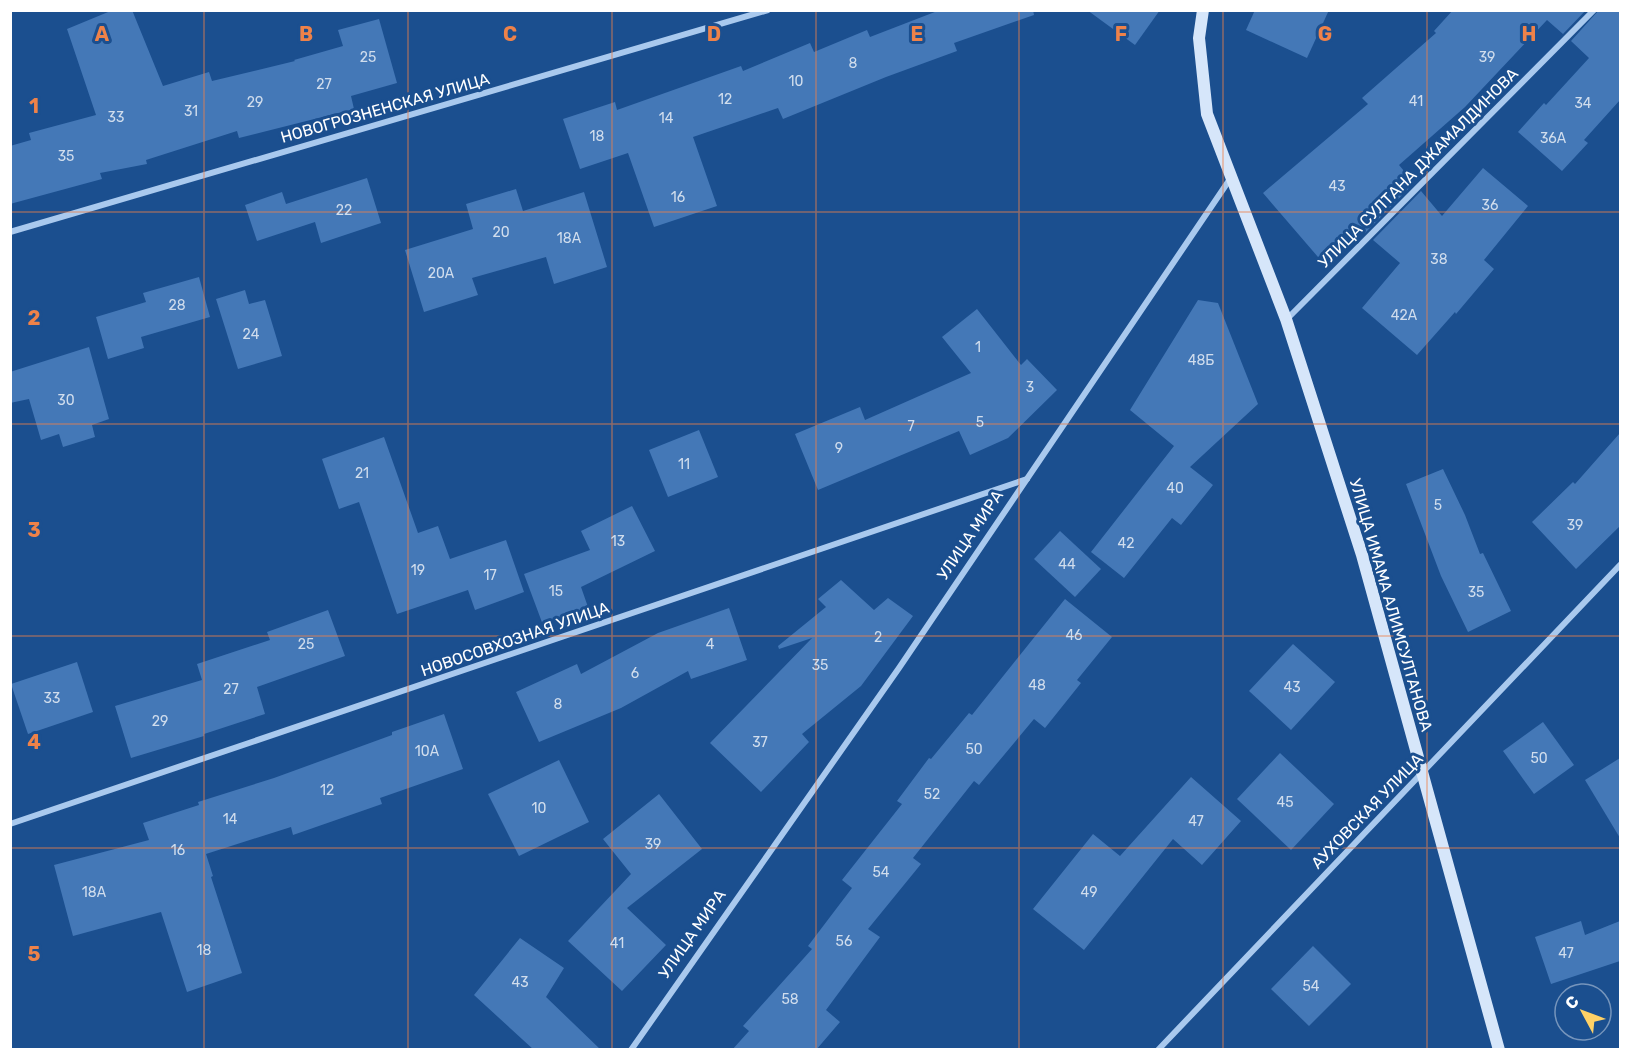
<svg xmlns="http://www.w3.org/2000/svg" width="1631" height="1060" font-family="Rubik,sans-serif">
  <rect width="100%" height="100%" fill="#1b4f8f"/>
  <g fill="#4478b7">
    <polygon points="113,10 132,10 163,86 209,72 212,81 295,61 294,60 343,46 338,30 379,19 397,83 351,96 354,109 239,138 237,131 146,160 147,164 100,173 102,179 10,204 10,146 31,140 29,133 96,115 67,29"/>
    <polygon points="940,10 1033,10 1034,15 954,43 957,51 886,77 783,119 778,108 693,137 717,206 654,227 628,153 580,169 563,119 615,102 617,110 741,66 743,71 810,43 814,52 867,30 870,37"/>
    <polygon points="1087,10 1160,10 1135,45"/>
    <polygon points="1255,10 1329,10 1307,58 1246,30"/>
    <polygon points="1453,10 1586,10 1563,34 1547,20 1465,107 1399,165 1414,183 1365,233 1355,225 1318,257 1263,193 1368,104 1362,98 1436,33 1434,31"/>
    <polygon points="1599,10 1620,10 1620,100 1584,140 1588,143 1562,171 1518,132 1544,103 1546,105 1589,58 1571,41"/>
    <polygon points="1483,168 1528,206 1484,260 1494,269 1456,314 1455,312 1417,355 1362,308 1400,263 1373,240 1421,191 1442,216"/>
    <polygon points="367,178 381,223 321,243 315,222 257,241 245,205 282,192 286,204"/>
    <polygon points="516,189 523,211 584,192 607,267 554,284 546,257 472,278 478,295 424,312 405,250 473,229 466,204"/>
    <polygon points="199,277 210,317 141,337 144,348 108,359 96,317 146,302 143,293"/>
    <polygon points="245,290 249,304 265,300 282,356 238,369 216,299"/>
    <polygon points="1198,300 1218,303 1258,404 1190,467 1213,485 1181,525 1172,518 1124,578 1091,552 1174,446 1130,410"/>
    <polygon points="977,309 1021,365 1027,359 1057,390 1008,438 970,455 959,431 818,490 795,434 860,407 865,420 971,373 942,337"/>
    <polygon points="89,347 109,419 92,425 95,437 63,447 59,434 41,440 29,399 10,403 10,372"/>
    <polygon points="699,430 718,477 668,497 649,450"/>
    <polygon points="1620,433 1620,526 1576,569 1532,522 1573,482 1575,484"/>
    <polygon points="384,437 418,533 438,526 450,559 506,540 524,592 475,610 468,590 397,614 359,502 339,509 322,459"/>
    <polygon points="1443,469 1465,515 1480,554 1483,553 1511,611 1468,632 1441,576 1406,484"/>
    <polygon points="632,506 655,551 581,587 588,607 543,625 524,574 590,550 581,531"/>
    <polygon points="1060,531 1101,569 1075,597 1034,559"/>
    <polygon points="841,580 874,610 888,598 913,616 861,686 802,734 809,742 761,792 710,743 812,638 779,649 778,646 826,607 818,599"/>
    <polygon points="1065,599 1112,637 1077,680 1081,683 1045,728 1034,719 979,785 974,781 913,858 921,864 868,929 880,937 826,1010 840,1022 816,1050 732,1050 749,1031 743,1026 812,949 808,946 852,888 842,880 902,804 897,801 929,758 931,759 969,713 972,715"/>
    <polygon points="729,608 747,660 691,679 688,671 621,708 539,742 516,692 577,664 581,674 658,633"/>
    <polygon points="328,610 345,656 257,687 265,714 204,734 204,736 131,758 115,706 202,680 197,664 270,640 267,632"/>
    <polygon points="1293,644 1335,682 1291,730 1249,691"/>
    <polygon points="77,662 93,712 28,734 11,684"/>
    <polygon points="444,714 463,769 380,798 382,804 293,835 291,827 206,854 213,876 211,877 242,973 187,992 161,912 73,936 54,865 149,840 143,823 199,805 198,802 274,778 392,735 392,732"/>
    <polygon points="1543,722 1574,765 1534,794 1503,751"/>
    <polygon points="1280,753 1334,804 1291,850 1237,799"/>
    <polygon points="1620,758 1620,838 1585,780"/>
    <polygon points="559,760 589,822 519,856 488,794"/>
    <polygon points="1191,777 1241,821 1202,865 1173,839 1084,950 1033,909 1093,834 1120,856"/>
    <polygon points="659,794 702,849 627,908 666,945 622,991 568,941 631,874 603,839"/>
    <polygon points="1581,921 1585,935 1620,921 1620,961 1551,984 1535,937"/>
    <polygon points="520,938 564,968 546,997 601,1050 534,1050 474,995"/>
    <polygon points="1313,946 1351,984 1309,1026 1271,989"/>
  </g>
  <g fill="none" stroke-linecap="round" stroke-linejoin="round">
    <g stroke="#a9c9ee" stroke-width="6">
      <polyline points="10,232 768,10"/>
      <polyline points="1287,319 1594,10"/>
      <polyline points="10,824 1027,479"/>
      <polyline points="631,1050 899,668 1230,179"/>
      <polyline points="1158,1050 1620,565"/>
    </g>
    <polyline stroke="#d6e6fa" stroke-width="12" points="1203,10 1199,38 1207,114 1286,319 1362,555 1499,1050"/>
  </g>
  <path fill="none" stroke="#ee8249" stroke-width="1.5" stroke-opacity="0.55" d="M 204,10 L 204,1050M 408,10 L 408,1050M 612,10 L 612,1050M 816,10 L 816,1050M 1019,10 L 1019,1050M 1223,10 L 1223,1050M 1427,10 L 1427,1050M 10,212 L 1620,212M 10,424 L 1620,424M 10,636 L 1620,636M 10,848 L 1620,848"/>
  <g text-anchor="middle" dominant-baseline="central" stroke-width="6" stroke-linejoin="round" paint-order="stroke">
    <g font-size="14" fill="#d0dded">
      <text x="368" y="57">25</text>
      <text x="1487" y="57">39</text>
      <text x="853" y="63">8</text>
      <text x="796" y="81">10</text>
      <text x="324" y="84">27</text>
      <text x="725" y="99">12</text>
      <text x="1416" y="101">41</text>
      <text x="255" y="102">29</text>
      <text x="1583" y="103">34</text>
      <text x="191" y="111">31</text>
      <text x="116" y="117">33</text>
      <text x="666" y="118">14</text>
      <text x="597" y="136">18</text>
      <text x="1553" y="138">36А</text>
      <text x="66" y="156">35</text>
      <text x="1337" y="186">43</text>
      <text x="678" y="197">16</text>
      <text x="1490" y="205">36</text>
      <text x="344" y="210">22</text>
      <text x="501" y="232">20</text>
      <text x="569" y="238">18А</text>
      <text x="1439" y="259">38</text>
      <text x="441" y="273">20А</text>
      <text x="177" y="305">28</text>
      <text x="1404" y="315">42А</text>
      <text x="251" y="334">24</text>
      <text x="978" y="347">1</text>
      <text x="1201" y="360">48Б</text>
      <text x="1030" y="387">3</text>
      <text x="66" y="400">30</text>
      <text x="980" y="422">5</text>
      <text x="911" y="426">7</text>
      <text x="839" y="448">9</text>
      <text x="684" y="464">11</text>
      <text x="362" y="473">21</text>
      <text x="1175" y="488">40</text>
      <text x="1438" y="505">5</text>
      <text x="1575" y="525">39</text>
      <text x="618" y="541">13</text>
      <text x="1126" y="543">42</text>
      <text x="1067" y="564">44</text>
      <text x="418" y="570">19</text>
      <text x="490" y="575">17</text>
      <text x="556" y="591">15</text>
      <text x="1476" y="592">35</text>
      <text x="1074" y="635">46</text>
      <text x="878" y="637">2</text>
      <text x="306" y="644">25</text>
      <text x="710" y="644">4</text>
      <text x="820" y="665">35</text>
      <text x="635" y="673">6</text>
      <text x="1037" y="685">48</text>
      <text x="1292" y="687">43</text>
      <text x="231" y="689">27</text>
      <text x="52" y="698">33</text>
      <text x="558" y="704">8</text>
      <text x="160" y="721">29</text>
      <text x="760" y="742">37</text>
      <text x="974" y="749">50</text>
      <text x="427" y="751">10А</text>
      <text x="1539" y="758">50</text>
      <text x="327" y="790">12</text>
      <text x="932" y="794">52</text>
      <text x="1285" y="802">45</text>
      <text x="539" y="808">10</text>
      <text x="230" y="819">14</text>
      <text x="1196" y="821">47</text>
      <text x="653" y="844">39</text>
      <text x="178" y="850">16</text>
      <text x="881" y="872">54</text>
      <text x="94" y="892">18А</text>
      <text x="1089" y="892">49</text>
      <text x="844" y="941">56</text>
      <text x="617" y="943">41</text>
      <text x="204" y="950">18</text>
      <text x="1566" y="953">47</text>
      <text x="520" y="982">43</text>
      <text x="1311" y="986">54</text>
      <text x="790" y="999">58</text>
    </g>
    <g font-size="16" fill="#fff" stroke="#1b4f8f">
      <text transform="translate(385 108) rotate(-16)">НОВОГРОЗНЕНСКАЯ УЛИЦА</text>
      <text transform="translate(1418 168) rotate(-45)">УЛИЦА СУЛТАНА ДЖАМАЛДИНОВА</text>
      <text transform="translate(970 535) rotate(-56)">УЛИЦА МИРА</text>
      <text transform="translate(1391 605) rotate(74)">УЛИЦА ИМАМА АЛИМСУЛТАНОВА</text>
      <text transform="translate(515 639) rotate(-19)">НОВОСОВХОЗНАЯ УЛИЦА</text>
      <text transform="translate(1367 811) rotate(-46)">АУХОВСКАЯ УЛИЦА</text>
      <text transform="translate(692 934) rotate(-55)">УЛИЦА МИРА</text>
    </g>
  </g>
  <g font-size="20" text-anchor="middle" font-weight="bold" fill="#ee8249" stroke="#1b4f8f" stroke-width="6" stroke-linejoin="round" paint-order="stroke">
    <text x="102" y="41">A</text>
    <text x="306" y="41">B</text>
    <text x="510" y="41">C</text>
    <text x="714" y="41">D</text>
    <text x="917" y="41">E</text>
    <text x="1121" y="41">F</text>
    <text x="1325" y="41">G</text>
    <text x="1529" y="41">H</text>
    <text x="34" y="113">1</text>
    <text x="34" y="325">2</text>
    <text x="34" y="537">3</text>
    <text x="34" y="749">4</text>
    <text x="34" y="961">5</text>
  </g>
  <rect width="1631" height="1060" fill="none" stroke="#ffffff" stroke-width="24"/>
  <g transform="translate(1583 1012) rotate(311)"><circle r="28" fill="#1b4f8f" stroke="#7695bc" stroke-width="1.5"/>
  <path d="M0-4.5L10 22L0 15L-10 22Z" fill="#ffd166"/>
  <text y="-9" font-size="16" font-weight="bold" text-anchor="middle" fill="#ffffff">С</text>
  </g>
</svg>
